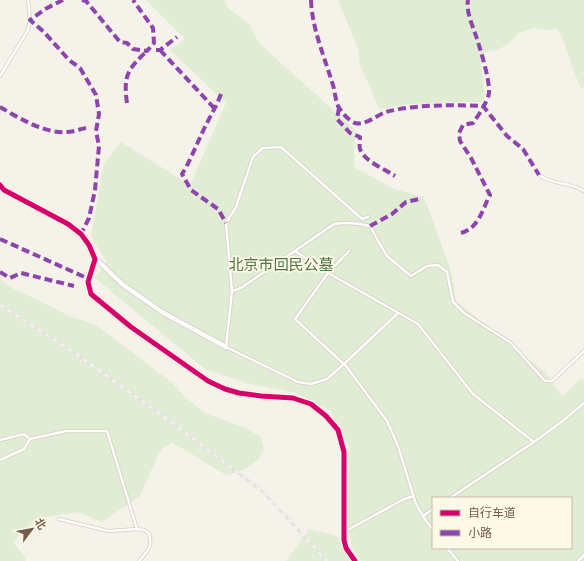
<svg xmlns="http://www.w3.org/2000/svg" width="584" height="561" font-family="Cabin,'Noto Sans SC',sans-serif">
  <rect width="100%" height="100%" fill="#f5f2e9"/>
  <g fill="#e0ecd4" fill-rule="evenodd">
    <path d="M 146,0 L 224,0 L 229,9 L 250,25 L 259,43 L 355,130 L 354,167 L 394,189 L 424,197 L 451,271 L 456,301 L 547,374 L 562,397 L 580,379 L 584,380 L 584,561 L 361,561 L 351,545 L 348,519 L 349,446 L 330,411 L 296,393 L 247,383 L 205,369 L 95,278 L 107,262 L 91,237 L 104,163 L 121,142 L 190,185 L 226,103 L 170,50 L 185,39 ZM 433,498 L 571,498 L 571,548 L 433,548 Z"/>
    <path d="M 338,0 L 584,0 L 584,87 L 582,90 C 572,70 568,49 558,29 L 547,30 L 534,28 L 520,32 L 509,43 L 498,50 L 489,51 L 482,55 L 481,65 L 485,98 L 482,102 L 461,102 L 409,104 L 395,106 L 386,109 L 379,108 L 360,65 L 358,48 Z"/>
    <path d="M 0,278 L 8,286 L 40,301 L 69,316 L 96,325 L 172,383 L 184,396 L 205,413 L 248,429 L 261,437 L 264,448 L 259,459 L 244,470 L 226,475 C 208,465 191,452 172,443 L 162,448 L 153,466 L 140,496 L 102,522 L 78,512 L 41,518 L 20,532 L 14,544 L 25,557 L 25,561 L 0,561 Z"/>
    <polygon points="309,529 337,536 352,561 286,561"/>
  </g>
  <g fill="none" stroke-linecap="round" stroke-linejoin="round">
    <defs>
      <g id="lane">
        <polyline points="0,76 28,30 30,20 28,0"/>
        <path d="M 539,175 C 552,185 570,182 584,191"/>
        <path d="M 368,217 L 362,219 L 281,147 L 263,148 L 253,157 L 236,207 L 226,223 L 232,291 L 241,288 L 334,224 C 346,222 359,223 370,226 L 378,241 L 387,256 L 411,276 L 427,266 L 438,265 L 447,272 L 453,302 L 464,313 L 511,343 L 545,381 L 552,381 L 584,351"/>
        <polyline points="295,251 328,273 418,324 473,394 534,442 450,498"/>
        <polyline points="349,251 328,273 295,319 346,366 387,421 398,446 416,504 424,518 433,530"/>
        <polyline points="232,291 226,347 298,382 311,384 327,379 344,364 398,313"/>
        <polyline points="30,439 66,431 107,431 137,529 108,531 59,519"/>
        <polyline points="0,440 24,434 30,439 24,449 0,460"/>
        <polyline points="534,442 560,423 584,403"/>
        <polyline points="423,516 433,509"/>
        <path d="M 137,529 L 144,530 L 149,533 C 153,548 148,550 139,561"/>
        <polyline points="344,532 404,499 414,496"/>
        <polyline points="447,548 458,561"/>
        <polyline points="578,561 584,555"/>
      </g>
      <polyline id="street" points="94,257 122,284 162,312 226,347"/>
      <polyline id="secondary" points="0,185 4,190 68,224 81,234 89,245 95,259 88,282 91,294 131,327 208,381 225,389 239,393 261,396 293,398 311,404 326,416 338,430 344,452 344,540 346,548 355,561"/>
    </defs>
    <use href="#lane" stroke="#d4cec6" stroke-width="4"/>
    <use href="#street" stroke="#d4cec6" stroke-width="6"/>
    <use href="#secondary" stroke="#d4cec6" stroke-width="8"/>
    <use href="#lane" stroke="#fefdfc" stroke-width="2.5"/>
    <use href="#street" stroke="#fefdfc" stroke-width="4.5"/>
    <use href="#secondary" stroke="#fefdfc" stroke-width="6"/>
    <defs>
      <polyline id="rail" points="0,305 75,353 174,424 262,491 327,561"/>
    </defs>
    <use href="#rail" stroke="#e4e1e4" stroke-width="3"/>
    <use href="#rail" stroke="#fef8e9" stroke-width="1.5" stroke-dasharray="4.5" stroke-linecap="butt"/>
    <g stroke="#8e44ad" stroke-width="4" stroke-dasharray="8 4" stroke-linecap="butt">
      <polyline points="63,0 45,9 30,20 44,32 69,60 80,68 96,95 99,114 96,131 99,146 95,190 89,218 81,234"/>
      <polyline points="82,0 86,1 120,42 127,43 133,49 147,51 154,43 153,28 133,0"/>
      <path d="M 311,0 C 312,28 324,56 332,82 C 335,90 335,99 338,106 C 341,112 349,121 355,123 C 365,126 377,115 386,112 C 417,104 452,105 483,106 L 507,136 L 523,149 L 539,175"/>
      <polyline points="156,50 160,50 177,37"/>
      <polyline points="160,50 215,109"/>
      <path d="M 221,94 C 217,105 212,113 207,123 C 198,140 192,158 182,174 L 191,190 L 218,209 L 226,223"/>
      <path d="M 127,103 C 123,75 128,69 147,51"/>
      <path d="M 0,107 C 19,118 45,134 67,132 C 73,132 80,129 86,128"/>
      <path d="M 339,108 L 337,119 L 350,133 L 360,137 C 360,141 359,146 360,149 C 365,162 385,169 395,176"/>
      <polyline points="370,226 392,214 406,202 419,199"/>
      <path d="M 461,233 C 479,228 482,210 490,195 L 471,158 L 460,141 L 459,133 L 463,125 L 473,123 C 478,116 488,101 489,93 C 490,80 480,48 476,36 C 472,24 466,12 468,0"/>
      <polyline points="0,239 89,279"/>
      <polyline points="0,272 10,278 21,273 74,286"/>
    </g>
    <defs>
      <polyline id="cycleway" points="0,185 4,190 68,224 81,234 89,245 95,259 88,282 91,294 131,327 208,381 225,389 239,393 261,396 293,398 311,404 326,416 338,430 344,452 344,540 346,548 355,561"/>
    </defs>
    <use href="#cycleway" stroke="#fef8e9" stroke-width="8"/>
    <use href="#cycleway" stroke="#d6006c" stroke-width="5"/>
  </g>
  <g text-anchor="middle" dominant-baseline="central" stroke-width="3.5" stroke-linejoin="round" paint-order="stroke">
    <g font-size="15" fill="#4d7842" stroke="#fef8e9">
      <text x="281" y="265">北京市回民公墓</text>
    </g>
  </g>
  <rect x="432" y="497" width="140" height="52" fill="#fef8e9" stroke="#c6baa9"/>
  <rect x="440" y="510" width="20" height="6" fill="#d6006c" stroke="#c6baa9"/>
  <text x="468" y="517" font-size="12" fill="#735c4a">自行车道</text>
  <rect x="440" y="530" width="20" height="6" fill="#8e44ad" stroke="#c6baa9"/>
  <text x="468" y="537" font-size="12" fill="#735c4a">小路</text>
  <g transform="translate(32 529) rotate(58)" stroke="#fef8e9" stroke-width="3" paint-order="stroke">
  <path d="M0-3L7 15L0 10L-7 15Z" fill="#735c4a"/>
  <text y="-6" font-size="11" font-weight="bold" text-anchor="middle" fill="#735c4a">北</text>
  </g>
</svg>
